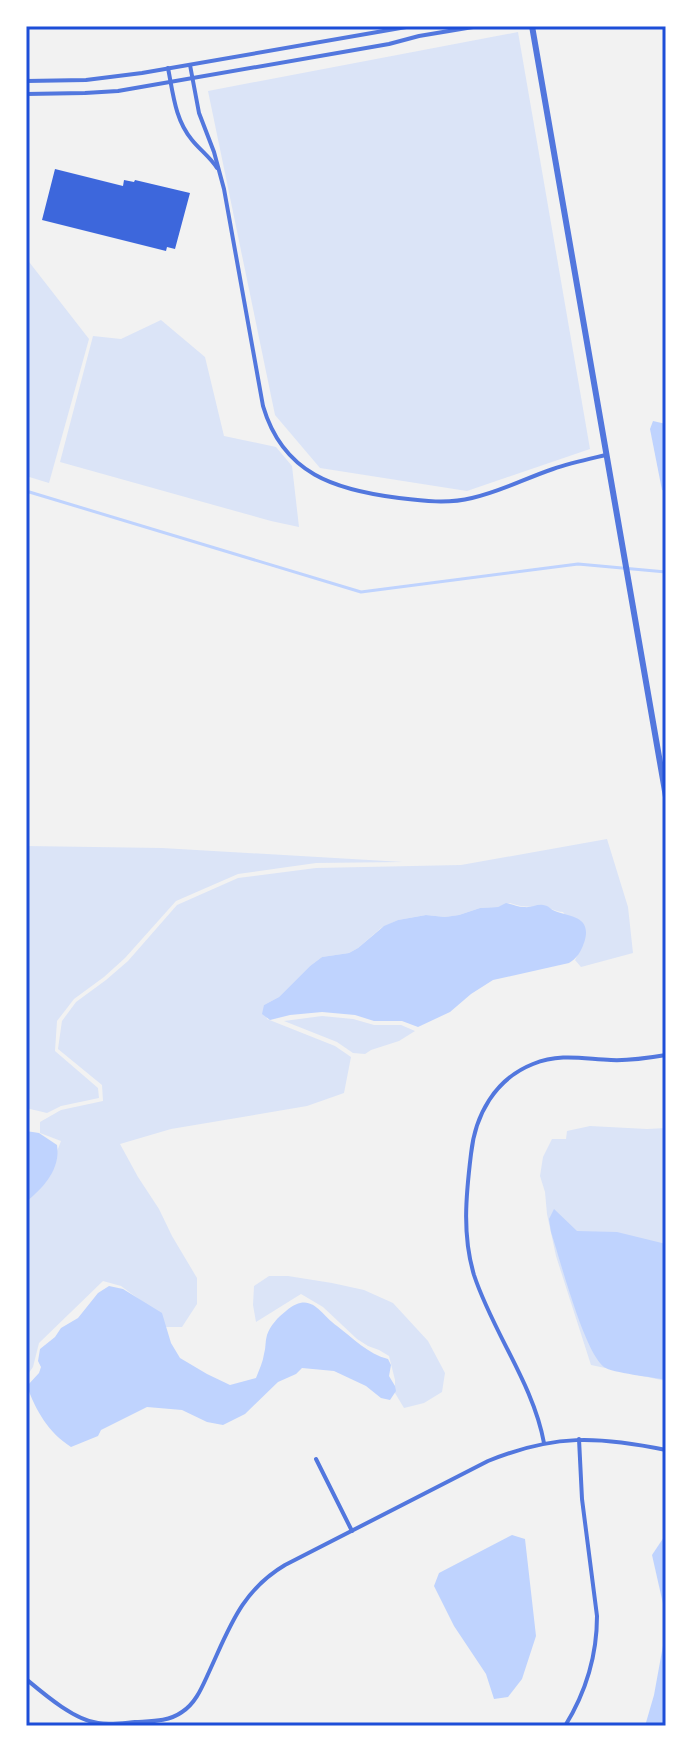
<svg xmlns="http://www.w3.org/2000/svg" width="692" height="1752" font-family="Cabin,sans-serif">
  <rect width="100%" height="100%" fill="#f2f2f2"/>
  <g fill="#dbe4f7">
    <polygon points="518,32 590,449 467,491 320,468 275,415 208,91"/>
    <polygon points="26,258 89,339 49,483 26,476"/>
    <polygon points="161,320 205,357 224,436 276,447 292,466 299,527 271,521 60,462 93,336 121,339"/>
    <path d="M 607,839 L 628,907 L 633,953 L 581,967 L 575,960 L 584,943 L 563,912 C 559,912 555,910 551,909 C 537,905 525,909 510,903 L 498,907 L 480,908 L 459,915 L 445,917 L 426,915 L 398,920 L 381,928 L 358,948 L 349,953 L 322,957 L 310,966 L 279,997 L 264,1005 L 267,1019 L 335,1046 L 351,1057 L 344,1093 L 307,1106 L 171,1129 L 120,1144 L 138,1177 L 159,1209 L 172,1236 L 197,1278 L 197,1304 L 182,1327 L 161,1327 L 151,1308 L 121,1286 L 103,1281 L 39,1343 L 33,1367 L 26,1377 L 26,1192 L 54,1159 L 61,1141 L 40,1133 L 40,1122 L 61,1110 L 103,1101 L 102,1085 L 58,1049 L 62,1021 L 76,1002 L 106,980 L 128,961 L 177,905 L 238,878 L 316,868 L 461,865 Z"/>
    <polygon points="26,846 162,848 403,862 316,863 238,874 176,901 125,958 104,977 74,999 57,1021 55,1051 98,1088 99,1098 61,1106 47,1113 26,1108"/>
    <polygon points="322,1016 353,1019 374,1025 401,1025 415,1031 399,1041 371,1050 365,1054 353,1053 337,1042 284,1021"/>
    <polygon points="590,1126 647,1129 666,1128 666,1381 591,1365 556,1256 547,1214 545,1192 540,1176 543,1157 552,1139 566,1139 567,1131"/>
    <polygon points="269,1276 288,1276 332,1283 364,1290 393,1303 428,1341 445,1373 442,1392 424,1403 404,1408 395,1393 395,1380 389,1356 379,1350 368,1346 357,1339 323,1307 301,1294 256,1322 253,1305 254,1286"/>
  </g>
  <g fill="#bfd3fe">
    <polygon points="653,421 666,424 666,491 662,490 650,429"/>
    <path d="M 506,903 C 512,904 518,907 524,907 C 531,908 537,904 543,905 C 550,906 548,908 555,911 C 570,917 593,916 584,943 C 581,952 576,959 569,963 L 493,980 L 471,994 L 450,1012 L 418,1027 L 402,1021 L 374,1021 L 355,1015 L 322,1012 L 290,1015 L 270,1020 L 262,1014 L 264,1005 L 279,997 L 310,966 L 322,957 L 349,953 L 358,948 L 384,926 L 398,920 L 426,915 L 445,917 L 459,915 L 480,908 L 498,907 Z"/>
    <path d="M 26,1131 L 39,1133 L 57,1145 C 61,1169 43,1188 26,1202 Z"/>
    <path d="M 554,1209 L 577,1231 L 617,1232 L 666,1244 L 666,1380 C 653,1377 612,1373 604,1367 C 584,1352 560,1259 551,1232 L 549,1219 Z"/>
    <path d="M 109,1286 L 123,1289 L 162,1313 L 171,1343 L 180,1358 L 207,1374 L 230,1385 L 256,1378 C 259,1370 263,1362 264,1354 C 266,1348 265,1341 267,1335 C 270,1326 278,1317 286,1311 C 311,1290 319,1313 337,1326 C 353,1338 368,1354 388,1359 L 391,1365 L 389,1376 L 395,1386 L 396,1391 L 390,1400 L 381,1398 L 366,1386 L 334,1371 L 302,1368 L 296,1374 L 278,1382 L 245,1414 L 223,1425 L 207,1422 L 182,1410 L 147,1407 L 101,1430 L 98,1436 L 71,1447 C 48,1432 36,1411 27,1386 L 39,1373 L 41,1367 L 38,1361 L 40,1349 L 55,1337 L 61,1328 L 78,1318 L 98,1293 Z"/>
    <polygon points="666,1534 666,1617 652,1555"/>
    <polygon points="512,1535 525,1539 536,1636 522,1679 508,1697 494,1699 486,1674 454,1626 434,1586 439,1573"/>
    <polygon points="666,1629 666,1726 645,1726 654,1695"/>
  </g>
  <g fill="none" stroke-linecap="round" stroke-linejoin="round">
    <polyline stroke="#bfd3fe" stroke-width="3" points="26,491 361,592 578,564 666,572"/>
  </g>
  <polygon fill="#3d67dc" points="55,169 123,186 124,180 134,182 135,180 190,193 175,249 167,247 166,251 42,220"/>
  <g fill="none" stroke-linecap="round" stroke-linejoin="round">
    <g stroke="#5277de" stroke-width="4">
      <path d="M 190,65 L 199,113 L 214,152 L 224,189 L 263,406 C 283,474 335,490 399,498 C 423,501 448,504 472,498 C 500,492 526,478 553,469 C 570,463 589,459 606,455"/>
      <path d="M 168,68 C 173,93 175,120 192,140 C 200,150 210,157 217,168"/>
      <polyline points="26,81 86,80 142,73 412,26"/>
      <polyline points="26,94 85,93 118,91 389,44 419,36 479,26"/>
      <path d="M 544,1443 C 533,1383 493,1333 474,1275 C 462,1235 466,1195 471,1154 C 475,1115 495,1079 533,1064 C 560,1053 584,1059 611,1060 C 629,1061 648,1058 666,1055"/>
      <polyline points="316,1459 352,1531"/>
      <path d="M 26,1679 C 44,1694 74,1720 98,1723 C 110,1725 123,1723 135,1722 C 151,1721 168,1722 182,1712 C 196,1703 202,1687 209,1672 C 229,1629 241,1591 285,1565 L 488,1461 C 554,1434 598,1436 666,1450"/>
      <path d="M 565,1726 C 586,1692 597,1655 597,1616 L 582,1499 L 579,1439"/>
    </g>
    <polyline stroke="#5277de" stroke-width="6" points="532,26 666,797"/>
  </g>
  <rect width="692" height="1752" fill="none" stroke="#ffffff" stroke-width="56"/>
  <rect x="28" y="28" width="636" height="1696" fill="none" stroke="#1d4ed8" stroke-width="3"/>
</svg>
